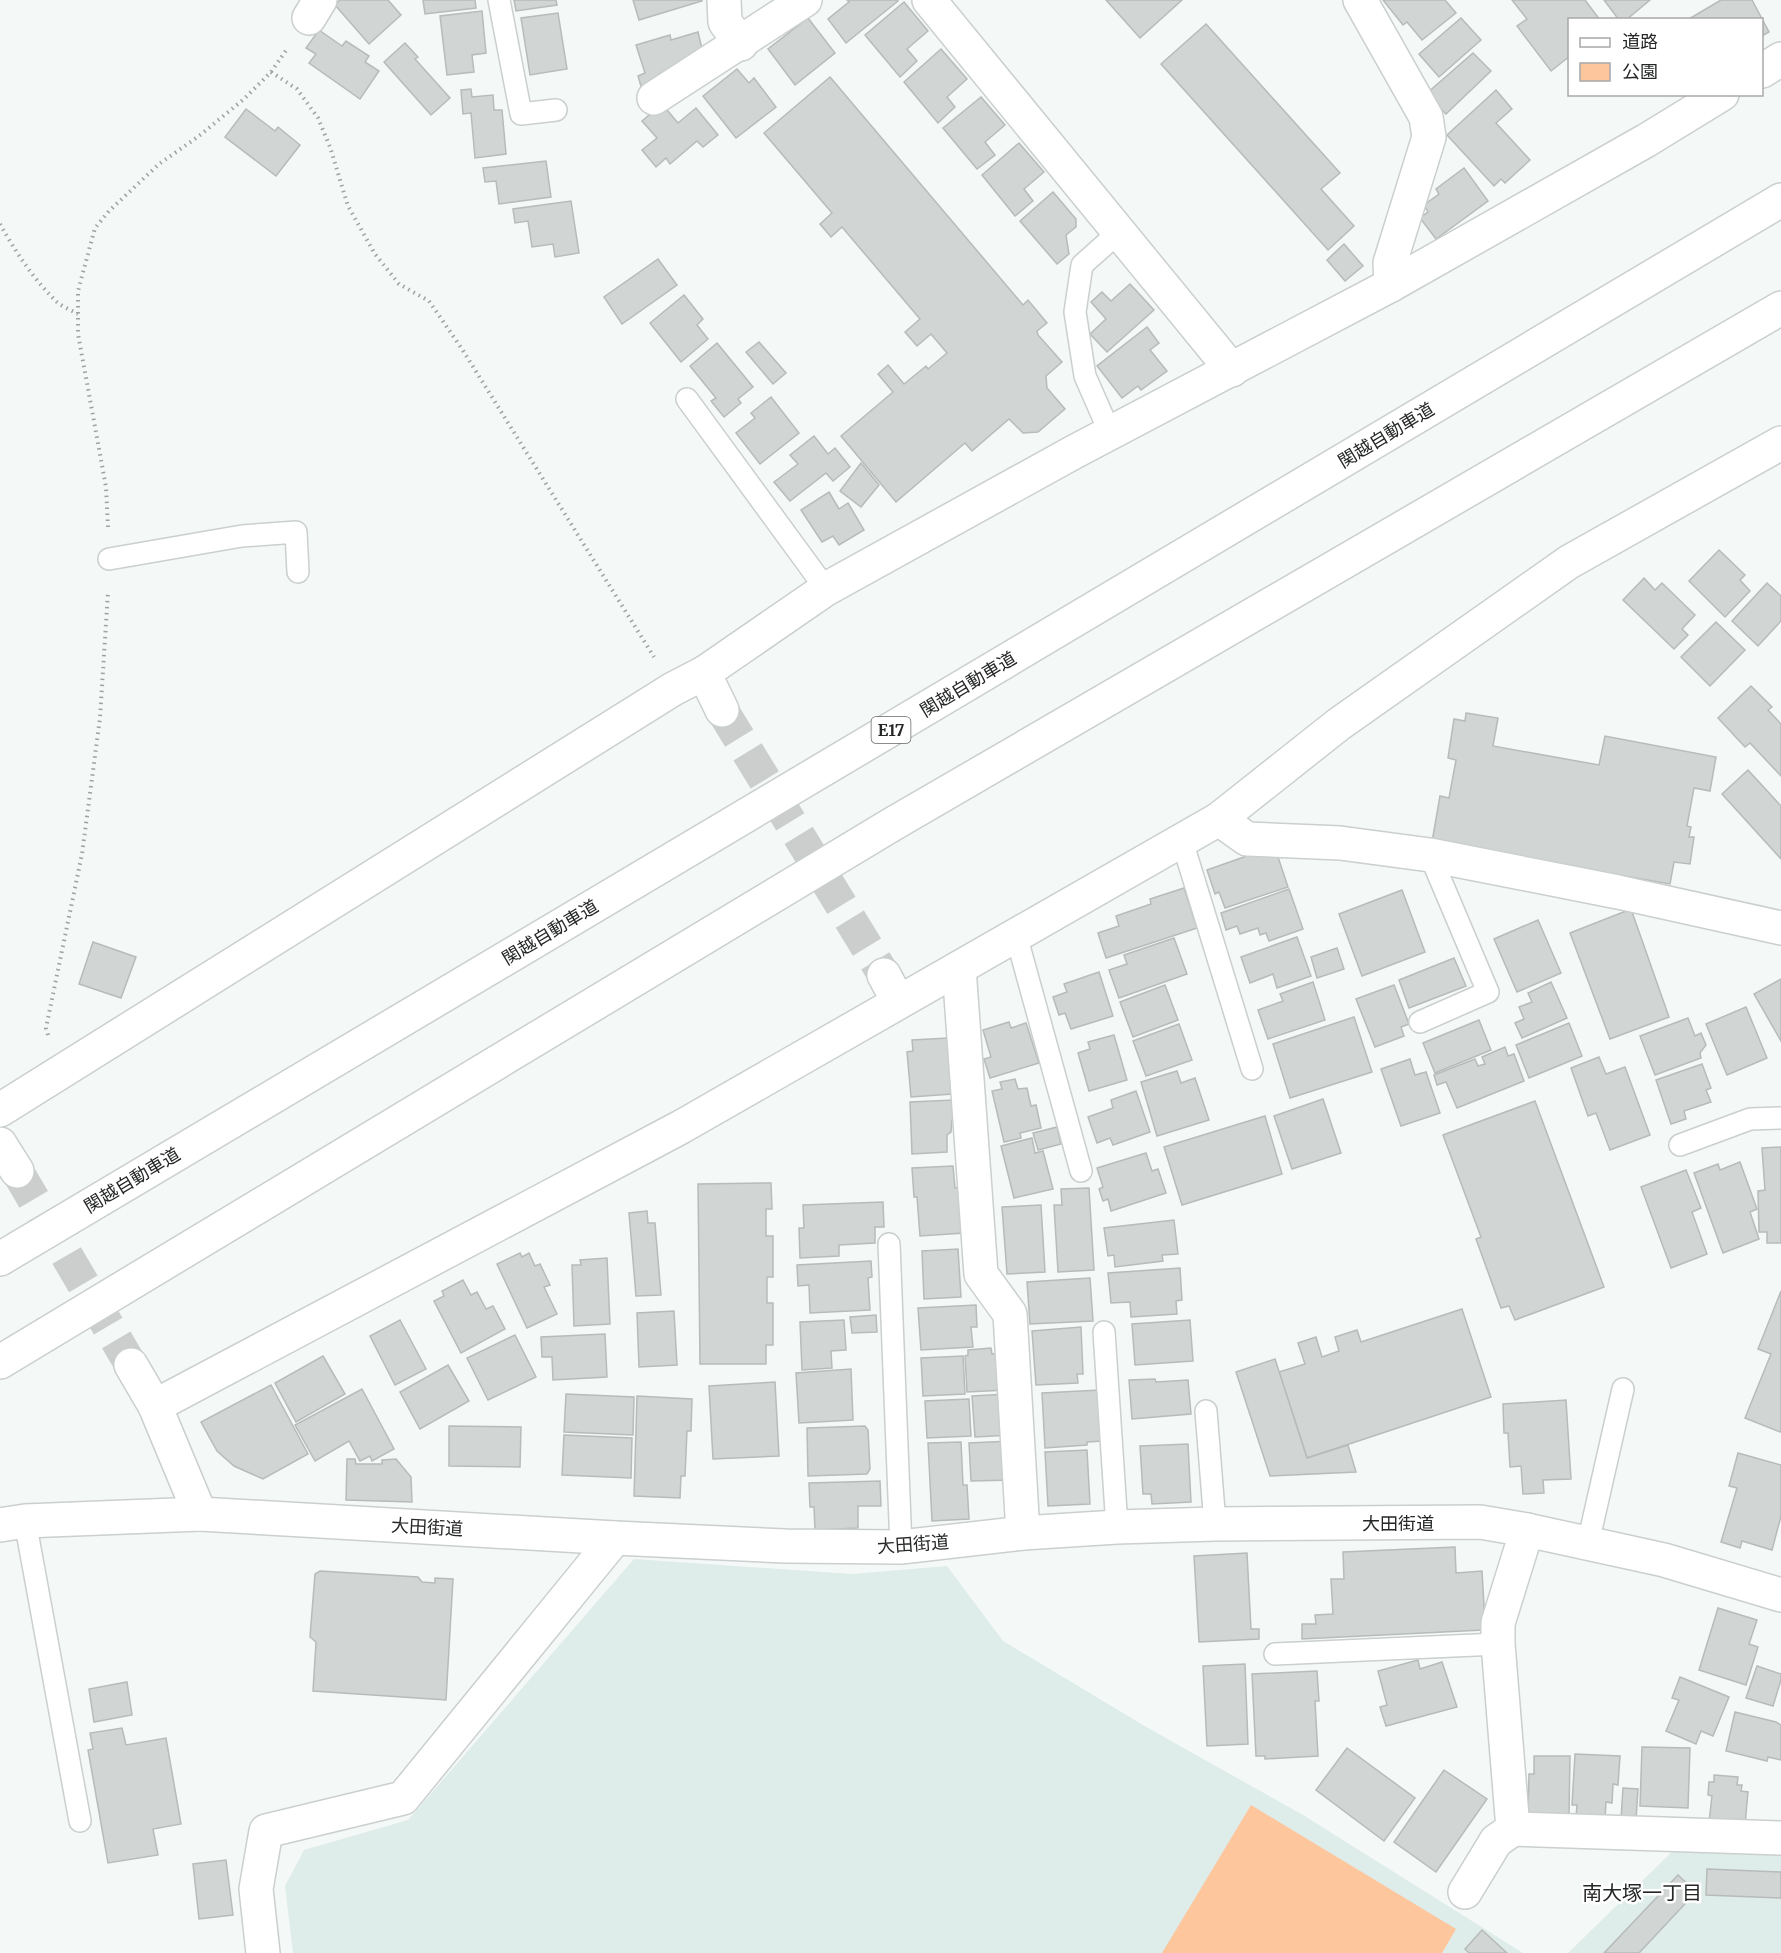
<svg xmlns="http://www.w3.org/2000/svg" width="1781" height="1953" font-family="Merriweather,'Noto Sans JP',serif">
  <rect width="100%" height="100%" fill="#f4f8f7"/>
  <g fill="#deecea">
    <polygon points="634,1559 852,1574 947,1566 1003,1641 1148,1728 1303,1815 1523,1953 293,1953 285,1886 304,1850 408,1820"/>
    <polygon points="1679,1845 1781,1853 1781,1953 1568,1953"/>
  </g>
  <polygon fill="#fdc69d" points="1251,1805 1456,1929 1442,1953 1162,1953"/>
  <g fill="#d1d5d4" stroke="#b7bbba" stroke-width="1.5">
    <polygon points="340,0 388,0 401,15 369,44 335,5"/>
    <polygon points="423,0 475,0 476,8 425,14"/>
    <polygon points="514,0 556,0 557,5 516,11"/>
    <polygon points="633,0 702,0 702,1 639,20"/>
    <polygon points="847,0 897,0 898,1 846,43 828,19 849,2"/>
    <polygon points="1106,0 1182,0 1140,38"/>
    <polygon points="1383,0 1445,0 1456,13 1422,40 1407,22 1403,25"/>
    <polygon points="1512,0 1585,0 1600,20 1570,20 1570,56 1551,71 1517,26 1527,19"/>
    <polygon points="1604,0 1650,0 1626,20 1619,20"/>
    <polygon points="1721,0 1752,0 1769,32 1762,36 1762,20 1687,20"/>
    <polygon points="904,2 928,31 907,49 917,61 900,77 865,35"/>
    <polygon points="482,11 486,53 472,55 474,72 447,75 440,16"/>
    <polygon points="558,13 567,69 530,75 521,18"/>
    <polygon points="808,18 835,53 795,85 768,49"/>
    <polygon points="1461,18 1481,40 1439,77 1419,54"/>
    <polygon points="1206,24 1340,173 1321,189 1354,226 1328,250 1161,64"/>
    <polygon points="319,30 342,46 346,41 369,56 365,62 379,71 360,99 309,63 316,54 306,48"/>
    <polygon points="698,32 703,53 643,93 638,76 645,73 636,45 670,35 671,40"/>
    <polygon points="405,43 418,57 415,59 450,98 431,115 384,62"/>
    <polygon points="941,49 967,79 947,97 955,107 938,123 904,82"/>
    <polygon points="1473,53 1491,71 1446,114 1426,94"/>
    <polygon points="737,69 749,83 754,78 776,107 736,138 703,96"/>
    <polygon points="830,77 1023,305 1028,300 1047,323 1037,331 1038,335 1062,362 1046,376 1047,388 1065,409 1038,432 1023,433 1009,419 972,451 965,443 896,502 841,436 893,392 878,374 888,365 904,384 926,366 928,369 947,353 931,334 917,346 905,332 920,319 842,227 831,237 820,224 832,213 764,133"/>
    <polygon points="471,89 472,97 493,95 494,110 502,110 506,154 475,158 471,113 463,114 461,90"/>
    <polygon points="1496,90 1512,109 1496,123 1530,160 1505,183 1501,179 1494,186 1447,135"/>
    <polygon points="981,97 1005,125 985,142 995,155 977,169 943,128"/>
    <polygon points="662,104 678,123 696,108 718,135 703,147 697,141 670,164 666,158 656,167 642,150 657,138 642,121"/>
    <polygon points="246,109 275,131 278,127 300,145 276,176 225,137"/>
    <polygon points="1019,143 1044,172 1024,189 1033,201 1015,216 982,175"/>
    <polygon points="546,161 551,197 499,204 496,181 485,182 483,168"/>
    <polygon points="1464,168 1488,201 1436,239 1420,218 1428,212 1424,205 1439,194 1436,189"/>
    <polygon points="1053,192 1076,219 1076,227 1066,235 1069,254 1057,264 1020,221"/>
    <polygon points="571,201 579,253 555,257 553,244 532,247 528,221 515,223 513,209"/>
    <polygon points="1344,244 1363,266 1345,281 1327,260"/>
    <polygon points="658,259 677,285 622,324 604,297"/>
    <polygon points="1130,284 1154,310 1107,352 1090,334 1106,319 1091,302 1102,292 1111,301"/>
    <polygon points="684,295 703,319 697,325 708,339 681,362 650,323"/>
    <polygon points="1147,327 1159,343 1150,350 1167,371 1141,390 1138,386 1122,398 1097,366"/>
    <polygon points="759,342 786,373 773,384 746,352"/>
    <polygon points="717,343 753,387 738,399 741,403 724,417 711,401 716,398 690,366"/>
    <polygon points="771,397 799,433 760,464 736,433 755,418 751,413"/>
    <polygon points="814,436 828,454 835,448 850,467 833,481 826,473 790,501 774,482 798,464 790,455"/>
    <polygon points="861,463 879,485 861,507 840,491"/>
    <polygon points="829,492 839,509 848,503 864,530 839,545 833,536 822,542 801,510"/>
    <polygon points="1719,550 1745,575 1740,580 1750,591 1725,617 1689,581"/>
    <polygon points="1644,578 1655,590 1662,583 1695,615 1682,629 1688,635 1674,649 1623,600"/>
    <polygon points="1767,583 1781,596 1781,621 1758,646 1732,621"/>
    <polygon points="1716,622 1745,650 1710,686 1681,657"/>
    <polygon points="1751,686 1772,707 1768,710 1781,724 1781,776 1750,743 1745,747 1718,718"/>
    <polygon points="1466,713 1498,718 1493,746 1599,765 1605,736 1716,757 1710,791 1694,788 1687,826 1691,827 1689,837 1694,837 1690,864 1674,862 1670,884 1432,842 1440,796 1449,798 1456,760 1448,758 1454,719 1465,721"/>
    <polygon points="1748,770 1781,806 1781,859 1722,794"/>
    <polygon points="1276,851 1288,887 1225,908 1219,892 1215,894 1207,870 1258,852 1259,856"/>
    <polygon points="1184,888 1197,928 1106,958 1098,933 1119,926 1116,916 1151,904 1150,899"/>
    <polygon points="1289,889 1303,929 1269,941 1266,933 1260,935 1258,928 1240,934 1237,926 1226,930 1221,913"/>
    <polygon points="1402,890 1425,952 1362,976 1339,914"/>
    <polygon points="1631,909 1669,1017 1610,1039 1570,933"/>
    <polygon points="1538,920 1561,973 1517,992 1494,939"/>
    <polygon points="1297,937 1311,976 1277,988 1273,974 1250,983 1241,957"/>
    <polygon points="1174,938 1187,974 1119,998 1109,970 1127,964 1124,955"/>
    <polygon points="93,942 136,957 121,998 79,984"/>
    <polygon points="1337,948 1344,969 1317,978 1311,957"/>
    <polygon points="1454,958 1466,986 1409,1008 1399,980"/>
    <polygon points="1099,972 1113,1016 1071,1029 1065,1013 1059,1015 1053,997 1067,992 1064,984"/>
    <polygon points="1781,979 1781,1041 1754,994"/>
    <polygon points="1313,982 1325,1020 1268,1039 1258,1010 1283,1001 1280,994"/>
    <polygon points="1551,982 1567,1018 1522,1038 1515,1023 1524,1019 1519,1007 1532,1002 1528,993"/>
    <polygon points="1165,985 1178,1020 1133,1037 1120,1002"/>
    <polygon points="1394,985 1409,1024 1401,1027 1404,1036 1375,1047 1356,999"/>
    <polygon points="1746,1007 1767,1058 1727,1075 1706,1024"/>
    <polygon points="1354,1017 1372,1072 1290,1098 1273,1044"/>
    <polygon points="1688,1018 1695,1036 1701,1033 1706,1045 1700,1053 1701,1058 1655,1075 1640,1036"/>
    <polygon points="1479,1020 1491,1050 1435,1073 1423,1043"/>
    <polygon points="1009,1022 1011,1028 1026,1023 1039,1063 990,1078 984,1059 991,1057 983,1030"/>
    <polygon points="1569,1023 1582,1056 1529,1078 1516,1045"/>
    <polygon points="1179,1024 1192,1060 1146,1076 1133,1041"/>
    <polygon points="1114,1035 1127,1080 1089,1091 1078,1053 1090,1049 1088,1042"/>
    <polygon points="948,1038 952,1094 911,1097 907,1052 913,1051 912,1040"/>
    <polygon points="1505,1047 1508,1056 1514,1054 1524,1081 1457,1108 1446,1082 1437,1085 1434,1075 1475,1059 1478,1066 1485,1064 1482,1057"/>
    <polygon points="1599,1057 1606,1074 1625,1067 1650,1135 1610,1150 1596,1113 1588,1116 1571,1068"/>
    <polygon points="1410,1059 1415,1075 1426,1072 1440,1113 1401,1126 1381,1069"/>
    <polygon points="1702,1064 1711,1088 1706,1090 1711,1102 1684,1111 1686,1119 1671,1124 1656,1080"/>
    <polygon points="1177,1071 1181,1083 1195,1078 1209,1120 1157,1136 1141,1082"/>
    <polygon points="1015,1079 1018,1089 1027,1088 1031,1106 1036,1105 1041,1128 1020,1133 1021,1138 1004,1142 992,1091 1002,1089 1000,1082"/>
    <polygon points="1136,1091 1150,1132 1113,1145 1110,1138 1097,1143 1088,1117 1113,1108 1111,1100"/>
    <polygon points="1323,1099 1341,1153 1292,1169 1274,1116"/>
    <polygon points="954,1100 954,1120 952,1120 951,1132 947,1135 947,1152 912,1154 910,1102"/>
    <polygon points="1535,1101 1604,1287 1515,1320 1509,1306 1501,1308 1476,1239 1481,1237 1443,1135"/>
    <polygon points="1265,1116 1282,1174 1182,1205 1164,1147"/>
    <polygon points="1057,1127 1061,1144 1038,1150 1033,1133"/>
    <polygon points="1032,1138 1035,1153 1043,1151 1053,1189 1014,1198 1001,1146"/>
    <polygon points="1781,1147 1781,1243 1767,1243 1767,1232 1759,1232 1758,1191 1765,1190 1762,1148"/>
    <polygon points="1146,1153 1152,1171 1158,1169 1166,1193 1111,1211 1108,1199 1103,1201 1099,1189 1103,1187 1097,1168"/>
    <polygon points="1740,1162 1757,1209 1750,1212 1759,1239 1723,1253 1694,1173 1718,1164 1720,1170"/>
    <polygon points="953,1166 955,1188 962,1187 964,1233 920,1236 917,1197 914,1197 912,1168"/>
    <polygon points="1686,1170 1701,1208 1692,1212 1707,1254 1671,1268 1641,1187"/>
    <polygon points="771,1183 772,1209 766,1209 766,1236 773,1236 773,1277 767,1277 767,1303 773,1303 773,1345 766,1345 766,1364 700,1364 698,1184"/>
    <polygon points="1089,1188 1094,1270 1058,1272 1054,1205 1062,1205 1061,1189"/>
    <polygon points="883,1202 884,1227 875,1227 875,1243 839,1245 839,1256 800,1258 799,1228 804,1228 803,1205"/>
    <polygon points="1041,1205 1045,1272 1007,1274 1002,1207"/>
    <polygon points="647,1211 648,1223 655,1223 661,1295 636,1296 629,1213"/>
    <polygon points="1174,1220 1178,1254 1162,1255 1163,1261 1115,1267 1114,1255 1108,1256 1104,1228"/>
    <polygon points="958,1249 961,1297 924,1299 922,1251"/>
    <polygon points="520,1253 522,1257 529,1253 535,1266 540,1264 550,1285 544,1287 557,1314 527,1328 497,1264"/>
    <polygon points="607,1258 610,1324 574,1326 572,1265 581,1265 580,1260"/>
    <polygon points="871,1261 872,1277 868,1278 870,1310 810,1313 809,1285 798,1286 797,1265"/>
    <polygon points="1180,1268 1182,1300 1176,1301 1177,1314 1131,1317 1130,1302 1111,1303 1108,1273"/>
    <polygon points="1090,1278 1093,1321 1030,1324 1027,1282"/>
    <polygon points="463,1280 471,1295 477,1292 486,1309 493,1306 505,1329 461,1353 434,1301 444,1296 442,1291"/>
    <polygon points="1781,1291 1781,1430 1780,1432 1745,1418 1771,1354 1758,1349"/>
    <polygon points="976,1305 977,1327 971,1327 973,1347 921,1350 918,1308"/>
    <polygon points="1462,1309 1491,1397 1307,1458 1279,1372 1305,1364 1298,1343 1316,1337 1322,1357 1339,1351 1335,1337 1357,1330 1361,1342"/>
    <polygon points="674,1311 677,1365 639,1367 637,1313"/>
    <polygon points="876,1315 877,1332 852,1333 850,1317"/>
    <polygon points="400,1320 426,1369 395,1385 370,1336"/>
    <polygon points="844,1320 846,1350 831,1351 832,1368 802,1370 800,1322"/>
    <polygon points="1190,1320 1193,1361 1135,1365 1132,1324"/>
    <polygon points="1081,1327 1083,1374 1077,1374 1078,1383 1036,1385 1032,1331"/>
    <polygon points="605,1334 607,1377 553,1380 552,1357 542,1357 541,1337"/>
    <polygon points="515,1335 536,1377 488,1400 467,1358"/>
    <polygon points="991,1348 992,1354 1003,1353 1006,1390 967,1392 965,1356 968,1355 968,1350"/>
    <polygon points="323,1356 345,1394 296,1422 275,1383"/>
    <polygon points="963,1356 965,1394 923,1396 921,1358"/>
    <polygon points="1275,1359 1307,1458 1348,1445 1356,1472 1270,1476 1236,1372"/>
    <polygon points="448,1365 469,1401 420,1429 400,1392"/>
    <polygon points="851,1369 853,1420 799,1423 796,1373"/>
    <polygon points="1155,1379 1156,1382 1188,1380 1191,1414 1132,1419 1129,1380"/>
    <polygon points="775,1382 779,1456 713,1459 709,1386"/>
    <polygon points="271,1385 308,1454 263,1479 234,1466 217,1451 201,1422"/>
    <polygon points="362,1389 394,1449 372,1461 370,1456 360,1461 349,1441 315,1461 295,1425"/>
    <polygon points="1100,1390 1103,1441 1087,1442 1087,1445 1045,1448 1042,1393"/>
    <polygon points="566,1394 634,1397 633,1435 564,1432"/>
    <polygon points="1008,1394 1011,1435 975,1437 972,1396"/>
    <polygon points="637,1396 692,1399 691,1431 687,1431 685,1476 681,1476 680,1498 634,1496"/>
    <polygon points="969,1399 971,1436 927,1438 925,1401"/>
    <polygon points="1566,1400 1571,1479 1543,1480 1544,1493 1523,1494 1521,1466 1510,1467 1508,1433 1504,1433 1503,1404"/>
    <polygon points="449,1426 521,1427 520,1467 449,1466"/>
    <polygon points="865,1426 868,1430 870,1469 867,1474 808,1476 807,1428"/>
    <polygon points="564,1435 632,1438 631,1478 562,1475"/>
    <polygon points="1011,1441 1013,1480 971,1481 969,1443"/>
    <polygon points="961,1442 963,1485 967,1485 969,1519 932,1521 928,1443"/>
    <polygon points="1188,1444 1191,1502 1152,1504 1151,1494 1143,1494 1140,1446"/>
    <polygon points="1087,1450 1090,1504 1048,1506 1045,1452"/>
    <polygon points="1738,1453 1781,1465 1781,1516 1772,1550 1742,1541 1740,1548 1721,1542 1737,1488 1729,1486"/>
    <polygon points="347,1459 355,1459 356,1464 382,1464 382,1460 396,1459 411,1477 412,1502 346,1500"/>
    <polygon points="880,1481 881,1506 858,1506 858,1528 815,1530 814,1507 810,1507 809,1483"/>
    <polygon points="1455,1547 1456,1573 1482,1571 1485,1623 1483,1630 1302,1639 1302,1624 1316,1624 1315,1615 1333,1614 1331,1579 1344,1579 1343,1552"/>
    <polygon points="1247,1553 1251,1629 1259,1629 1259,1639 1199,1642 1194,1556"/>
    <polygon points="320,1571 418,1577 422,1582 435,1583 435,1578 453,1579 446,1700 313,1691 316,1642 310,1637 315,1574"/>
    <polygon points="1718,1608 1757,1620 1749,1644 1758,1647 1746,1685 1699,1670"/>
    <polygon points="1418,1660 1420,1669 1442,1662 1457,1707 1386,1726 1380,1707 1387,1705 1378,1671"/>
    <polygon points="1245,1664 1248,1744 1207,1746 1203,1666"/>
    <polygon points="1757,1666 1781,1674 1781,1680 1773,1706 1746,1698"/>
    <polygon points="1317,1671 1319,1701 1315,1701 1318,1756 1265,1759 1265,1756 1256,1756 1252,1674"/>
    <polygon points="1680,1677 1729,1697 1713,1736 1701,1731 1696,1744 1666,1731 1679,1700 1672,1698"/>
    <polygon points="127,1682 132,1715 94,1722 89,1689"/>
    <polygon points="1735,1712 1776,1722 1781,1725 1781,1760 1768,1757 1767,1761 1726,1751"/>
    <polygon points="122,1728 126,1745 166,1738 181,1824 153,1829 158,1855 108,1863 88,1750 93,1749 90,1733"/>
    <polygon points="1642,1747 1690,1748 1688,1808 1640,1806"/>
    <polygon points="1347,1748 1415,1798 1384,1841 1316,1790"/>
    <polygon points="1575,1754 1620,1756 1618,1785 1613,1784 1612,1803 1606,1802 1605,1819 1576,1817 1577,1805 1572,1805"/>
    <polygon points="1534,1756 1570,1756 1569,1814 1528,1814 1529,1774 1534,1774"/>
    <polygon points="1444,1770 1487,1799 1436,1872 1394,1842"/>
    <polygon points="1714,1775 1738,1777 1737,1785 1742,1785 1741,1791 1748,1792 1745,1825 1709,1822 1712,1796 1708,1795 1709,1782 1714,1782"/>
    <polygon points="1623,1788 1638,1789 1636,1820 1621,1819"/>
    <polygon points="226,1860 233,1915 199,1919 193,1864"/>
    <polygon points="1707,1869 1781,1872 1781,1898 1706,1895"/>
    <polygon points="1678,1875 1696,1892 1639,1953 1604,1953"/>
    <polygon points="1482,1930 1507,1953 1469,1953 1465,1949"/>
  </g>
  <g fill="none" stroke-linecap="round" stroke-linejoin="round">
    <g stroke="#cbcecd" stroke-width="33" stroke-dasharray="33 16" stroke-linecap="butt">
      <polyline points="722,710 884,975"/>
      <polyline points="17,1171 131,1365"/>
    </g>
    <defs>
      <g id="lane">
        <polyline points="499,0 521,114 556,110"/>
        <polyline points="687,399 826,589"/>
        <polyline points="1110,433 1085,376 1075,312 1082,265 1119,232"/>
        <polyline points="109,559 242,536 296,532 298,572"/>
        <polyline points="1182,841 1252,1069"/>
        <polyline points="1016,935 1081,1171"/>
        <polyline points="1420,1022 1488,992 1430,855"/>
        <polyline points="1680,1145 1750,1119 1781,1118"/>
        <polyline points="889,1244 901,1547"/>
        <polyline points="1104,1332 1117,1527"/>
        <polyline points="1206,1411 1215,1524"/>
        <polyline points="25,1521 80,1821"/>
        <polyline points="1588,1543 1623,1389"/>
        <polyline points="1275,1654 1498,1644"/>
      </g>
      <g id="street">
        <polyline points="724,0 725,22 741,44"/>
        <polyline points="929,0 1232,370"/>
        <polyline points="1360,0 1426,117 1429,137 1390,263 1391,285"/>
        <polyline points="309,18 320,0"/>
        <polyline points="1762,71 1781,59"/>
        <polyline points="654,98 805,0"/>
        <polyline points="704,673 722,710"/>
        <polyline points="1219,819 1247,839 1340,843 1430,855 1618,892 1781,928"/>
        <polyline points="959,968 981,1274 1010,1314 1023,1533"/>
        <polyline points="884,975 898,1001"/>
        <polyline points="0,1110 673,689 704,673 826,589 1074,452 1391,285 1647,140 1722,94"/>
        <polyline points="0,1144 17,1171"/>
        <polyline points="131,1365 155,1406 200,1514 615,1538 785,1546 901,1547 1023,1533 1117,1527 1215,1524 1480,1522 1527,1530 1664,1560 1781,1595"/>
        <polyline points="155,1406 681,1127 1219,819 1339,724 1569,562 1781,443"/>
        <polyline points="1513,1829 1781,1838"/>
        <polyline points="1465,1892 1496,1841 1513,1829 1498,1644 1498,1623 1527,1530"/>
        <polyline points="263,1953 256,1889 266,1831 403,1798 615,1538"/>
      </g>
      <polyline id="secondary" points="0,1525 25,1521 200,1514"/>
      <g id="highway">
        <polyline points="0,1259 1781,200"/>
        <polyline points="0,1362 891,825 1781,308"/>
      </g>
    </defs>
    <use href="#lane" stroke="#cbcfcf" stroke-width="24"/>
    <use href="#street" stroke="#cbcfcf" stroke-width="36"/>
    <use href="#secondary" stroke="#cbcfcf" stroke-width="36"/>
    <use href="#highway" stroke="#cbcfcf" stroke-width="36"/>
    <g stroke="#9fa2a1" stroke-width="4" stroke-dasharray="1.5 4.5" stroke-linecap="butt">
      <polyline points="271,72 297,89 318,118 330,147 348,206 375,254 399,284 429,301 462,349 654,657"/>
      <path d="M 0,224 C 15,251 34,280 57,302 C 63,307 71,310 78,314"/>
      <polyline points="108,527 106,487 78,334 78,291 95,228 109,211 159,164 199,136 244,99 271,72 287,49"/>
      <polyline points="48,1035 46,1028 82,854 100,718 108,592"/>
    </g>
    <use href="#lane" stroke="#fff" stroke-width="21"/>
    <use href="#street" stroke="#fff" stroke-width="33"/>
    <use href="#secondary" stroke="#fff" stroke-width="33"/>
    <use href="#highway" stroke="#fff" stroke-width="33"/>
  </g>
  <g text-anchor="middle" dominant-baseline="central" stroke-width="5" stroke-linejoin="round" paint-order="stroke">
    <rect fill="#fff" stroke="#666767" stroke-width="1.5" x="871.5" y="717" width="39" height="26" rx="4.5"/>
    <g font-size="16" font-weight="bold" fill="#252626">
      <text x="891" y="730">E17</text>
    </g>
    <g font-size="18" fill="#252626" stroke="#fff">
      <text transform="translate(1386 435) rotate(-31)">関越自動車道</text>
      <text transform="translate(968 684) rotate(-31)">関越自動車道</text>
      <text transform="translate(550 932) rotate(-31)">関越自動車道</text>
      <text transform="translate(132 1180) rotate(-31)">関越自動車道</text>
      <text x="1398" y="1523">大田街道</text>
      <text transform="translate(427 1527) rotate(3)">大田街道</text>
      <text transform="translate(913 1544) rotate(-4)">大田街道</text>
    </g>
    <g font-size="20" fill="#252626" stroke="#fff">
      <text x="1642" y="1892">南大塚一丁目</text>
    </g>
  </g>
  <rect x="1568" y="18" width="195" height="78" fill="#ffffff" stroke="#a8a8a8" stroke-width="1.5"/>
  <rect x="1580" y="38" width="30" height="9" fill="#ffffff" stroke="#a8a8a8" stroke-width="1.5"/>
  <text x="1622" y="48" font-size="18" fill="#252626">道路</text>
  <rect x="1580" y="63" width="30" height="18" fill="#fdc69d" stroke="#a8a8a8" stroke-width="1.5"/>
  <text x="1622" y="78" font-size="18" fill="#252626">公園</text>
</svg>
